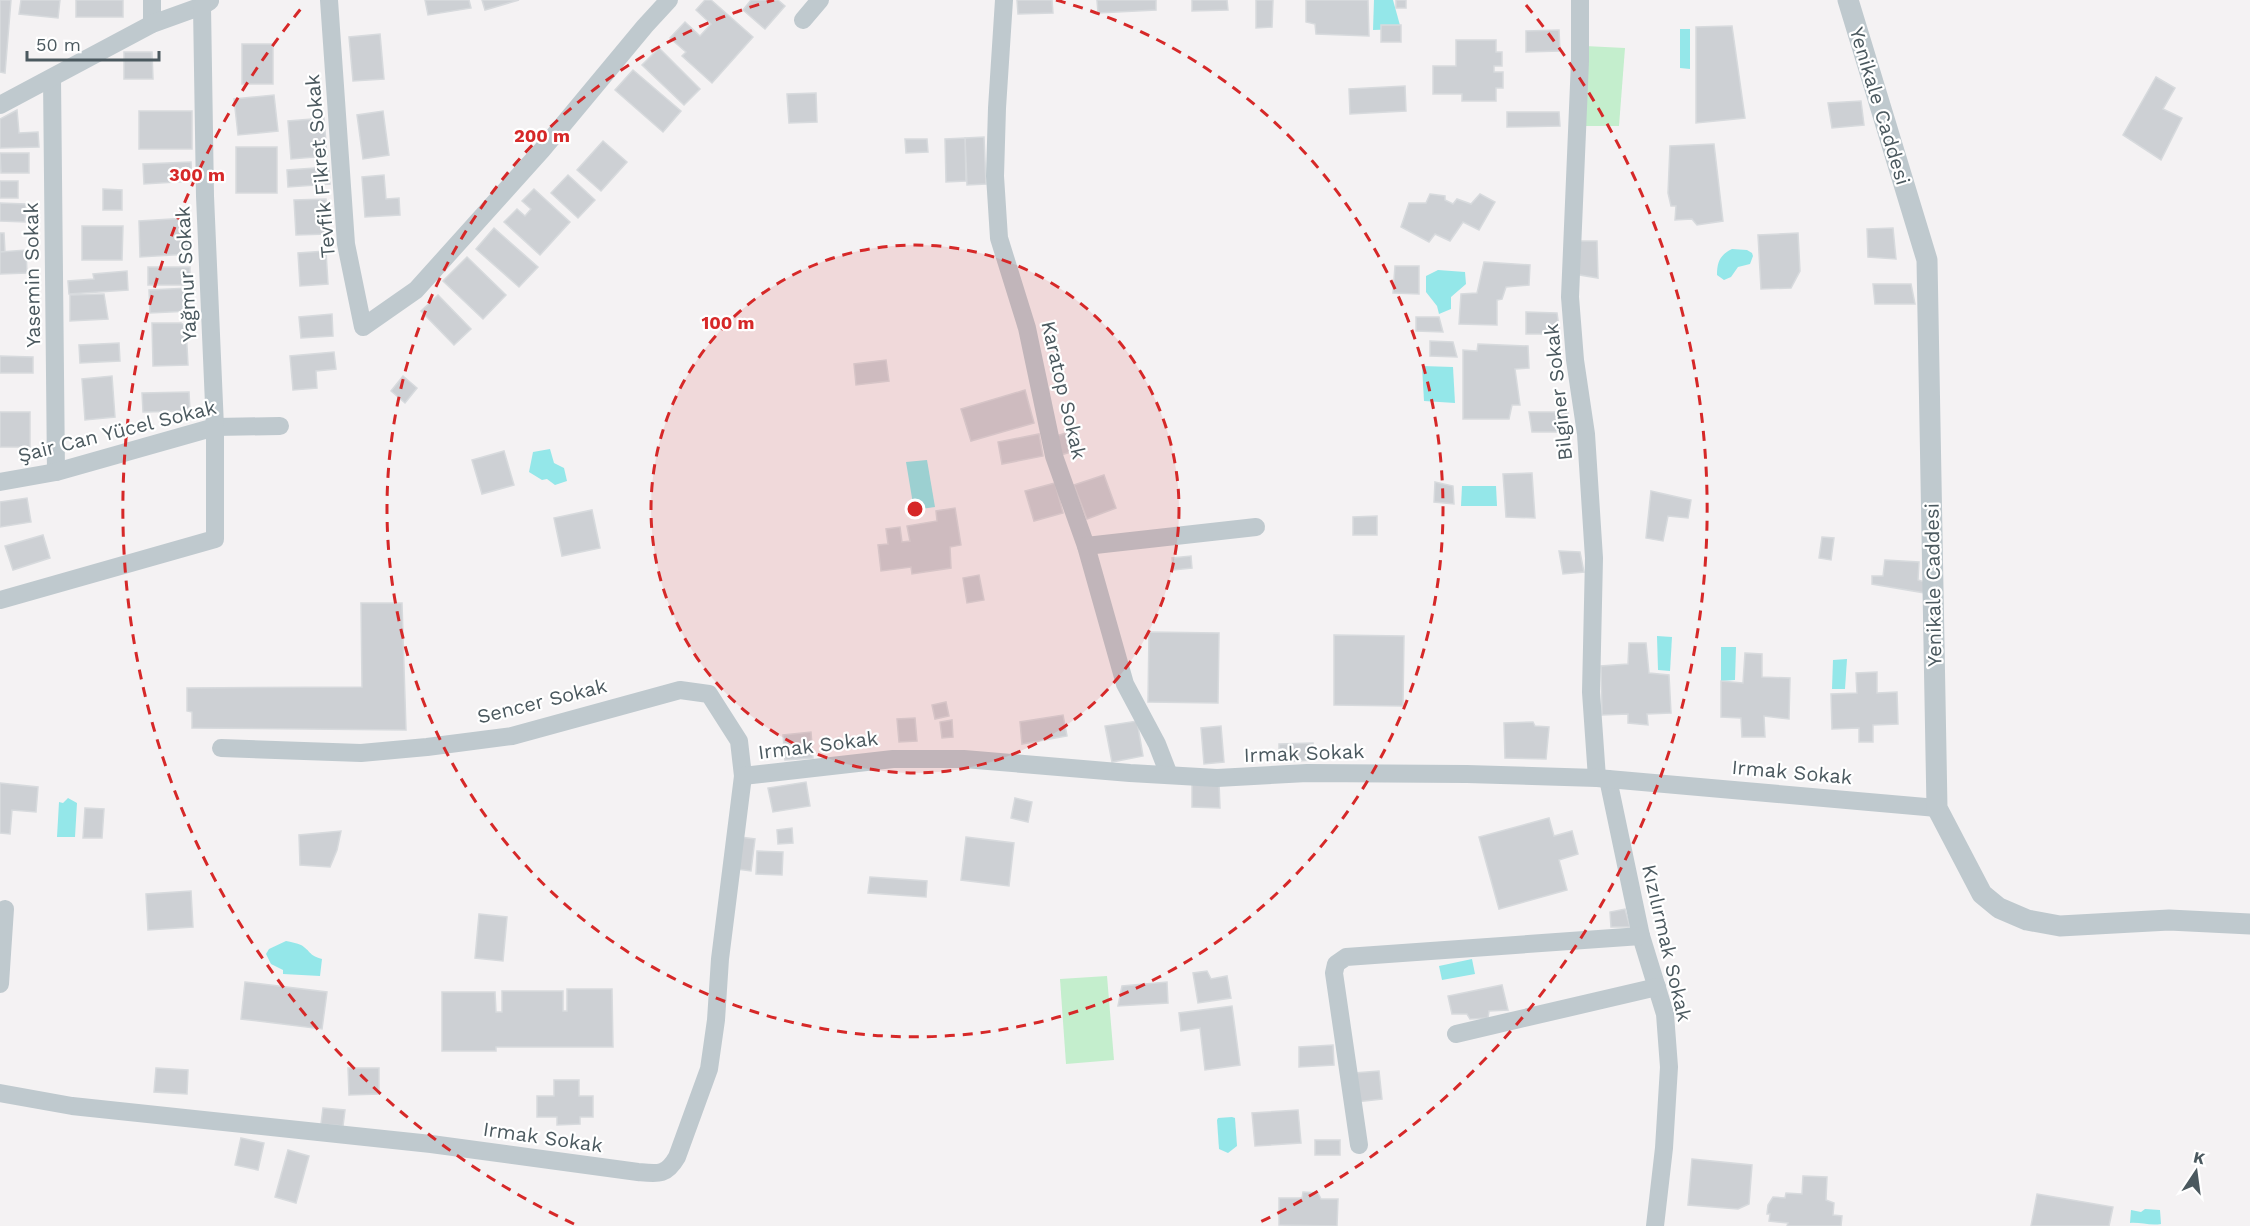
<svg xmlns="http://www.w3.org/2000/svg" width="2250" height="1226" font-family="'Work Sans',sans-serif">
  <rect width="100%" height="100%" fill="#f4f2f3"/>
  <g fill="#c4eecd">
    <polygon points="1585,46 1625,48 1619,126 1579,126"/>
    <polygon points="1107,976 1114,1060 1066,1064 1060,979"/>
  </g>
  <g fill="#94e7e9">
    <polygon points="1374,0 1393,0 1401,29 1373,30"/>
    <polygon points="1680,29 1690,29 1690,69 1680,68"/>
    <path d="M 1732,249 L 1747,250 L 1752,253 L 1753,256 L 1750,264 L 1738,267 L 1731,277 L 1724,280 L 1717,275 C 1717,262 1720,255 1732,249 Z"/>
    <polygon points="1438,270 1465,272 1466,284 1451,297 1451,309 1439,314 1437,306 1426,292 1426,276"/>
    <polygon points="1422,366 1453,367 1455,403 1424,401"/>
    <polygon points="550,449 554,463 564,468 567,481 555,485 547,479 542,480 529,472 533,452"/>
    <polygon points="927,460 935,507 914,510 906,462"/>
    <polygon points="1462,486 1496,486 1497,506 1461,506"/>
    <polygon points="1657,636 1672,637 1670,671 1658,670"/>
    <polygon points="1721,647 1736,647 1735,680 1721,681"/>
    <polygon points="1847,659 1845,689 1832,689 1833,660"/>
    <polygon points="68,798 77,803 75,837 57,837 59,802 63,803"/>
    <path d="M 286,941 C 291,942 297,943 301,945 C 311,951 308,955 322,959 L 320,976 L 283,974 L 283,970 L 271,964 L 266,954 L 269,949 Z"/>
    <polygon points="1472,959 1475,974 1442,980 1439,966"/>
    <polygon points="1232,1117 1235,1118 1237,1146 1228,1153 1219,1149 1217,1120 1218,1118"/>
    <path d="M 2145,1209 L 2160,1210 L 2161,1224 C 2150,1226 2140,1222 2130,1223 L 2131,1210 L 2141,1212 Z"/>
  </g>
  <g fill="#cdd0d4" stroke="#d7dadd" stroke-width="1.5">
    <polygon points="0,0 11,0 5,73 0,72"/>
    <polygon points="21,0 60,0 58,18 19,14"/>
    <rect x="76" y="0" width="47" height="17"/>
    <polygon points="425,0 469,0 471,8 428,15"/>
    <polygon points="482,0 519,0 485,10"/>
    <polygon points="705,0 711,0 753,37 712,83 682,56 686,52 670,38 685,22 700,36 711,24 696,10"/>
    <polygon points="751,0 778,0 785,6 765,29 743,10"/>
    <polygon points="1017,0 1052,0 1053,13 1018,14"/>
    <polygon points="1097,0 1156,0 1156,10 1098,13"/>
    <polygon points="1192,0 1227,0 1228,10 1192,11"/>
    <polygon points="1256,0 1273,0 1272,27 1256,28"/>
    <polygon points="1306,0 1368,0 1369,36 1316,34 1315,24 1306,22"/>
    <rect x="1396" y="0" width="10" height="8"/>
    <rect x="1381" y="25" width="20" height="17"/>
    <polygon points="1732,26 1745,118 1696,123 1696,27"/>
    <polygon points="1559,30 1560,51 1526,52 1526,31"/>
    <polygon points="380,34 384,79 353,81 349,37"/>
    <polygon points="1456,40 1496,40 1496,52 1502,52 1502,66 1494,66 1494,72 1503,72 1503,88 1496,88 1496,101 1462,101 1462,94 1433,94 1433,66 1456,66"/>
    <rect x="242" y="44" width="31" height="40"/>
    <polygon points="659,48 700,89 684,105 642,65"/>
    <polygon points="124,52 152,52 153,79 124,79"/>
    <polygon points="633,70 681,111 663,132 615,90"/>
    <polygon points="2156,77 2175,88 2163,109 2182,118 2161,160 2123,135"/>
    <polygon points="1405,86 1406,111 1350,114 1349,89"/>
    <polygon points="816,93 817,122 789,123 787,94"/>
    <polygon points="274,95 278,131 238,135 234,99"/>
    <polygon points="1861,101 1864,125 1832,128 1828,103"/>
    <polygon points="17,110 19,133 38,132 39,147 0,148 0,119"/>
    <rect x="139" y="111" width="53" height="38"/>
    <polygon points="383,111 389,155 363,159 357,115"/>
    <polygon points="1507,112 1559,112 1560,126 1507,127"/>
    <polygon points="324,118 327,156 291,159 288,121"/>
    <polygon points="984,137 986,184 967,185 965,138"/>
    <polygon points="965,138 966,181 946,182 945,139"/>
    <polygon points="905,139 927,139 928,152 906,153"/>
    <polygon points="603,141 627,162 601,191 577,170"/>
    <polygon points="1714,144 1723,221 1697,225 1692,219 1675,220 1676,206 1671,206 1668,193 1670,146"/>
    <rect x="236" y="147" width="41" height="46"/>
    <polygon points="0,153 29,153 29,173 1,173"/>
    <polygon points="191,162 192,181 144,184 143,164"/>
    <polygon points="329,167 330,184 288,187 287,170"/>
    <polygon points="384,175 386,199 399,198 400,215 365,217 362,177"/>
    <polygon points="568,175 595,200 578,218 551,193"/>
    <rect x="0" y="181" width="18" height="17"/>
    <polygon points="103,189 122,190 122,210 103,210"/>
    <polygon points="534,189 570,222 540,255 504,222 517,209 525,216 531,209 522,201"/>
    <polygon points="1430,194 1445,196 1445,200 1453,204 1457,199 1471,204 1480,194 1495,202 1479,230 1463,222 1450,241 1435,234 1429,242 1401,227 1409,203 1426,203"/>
    <polygon points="326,199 328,234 296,235 294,200"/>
    <polygon points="0,203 26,204 25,222 0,221"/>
    <polygon points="187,218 189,254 140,257 139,221"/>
    <polygon points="82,226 123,226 122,260 82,260"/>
    <polygon points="494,228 538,267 519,287 476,249"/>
    <polygon points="1893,228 1896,259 1868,257 1867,229"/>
    <polygon points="0,233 4,233 5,252 0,252"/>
    <polygon points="1798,233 1800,271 1791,288 1761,289 1758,235"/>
    <polygon points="1575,241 1597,241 1598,278 1574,274"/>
    <polygon points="26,250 27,273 0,274 0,252"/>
    <polygon points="326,251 328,284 300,286 298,253"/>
    <polygon points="467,257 506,295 483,319 443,281"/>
    <polygon points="1484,262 1530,265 1529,285 1506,287 1502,299 1497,300 1497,325 1459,324 1461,294 1477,293"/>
    <polygon points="1395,266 1419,266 1419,294 1393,293"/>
    <rect x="148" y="267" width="42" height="18"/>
    <polygon points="127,271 128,290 69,294 68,281 94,279 93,274"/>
    <polygon points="1873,284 1911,284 1915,304 1875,304"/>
    <polygon points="189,288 190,311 150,313 149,290"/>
    <polygon points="104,294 108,319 70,321 70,295"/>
    <polygon points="438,295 471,329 454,345 421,311"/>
    <polygon points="1526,312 1557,313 1560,334 1526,334"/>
    <polygon points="332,314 333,336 301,338 299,317"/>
    <polygon points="1416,317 1439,317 1443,332 1416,331"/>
    <polygon points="152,323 181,323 186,327 188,365 153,366"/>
    <polygon points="1430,341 1453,342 1457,357 1430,356"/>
    <polygon points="119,343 120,361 80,363 79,345"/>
    <polygon points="1478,344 1528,346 1529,368 1515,369 1520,405 1512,405 1509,419 1463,419 1463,350 1477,351"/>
    <polygon points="334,352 336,369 316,371 317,388 293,390 290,356"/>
    <polygon points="0,356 33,357 33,373 0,373"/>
    <polygon points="886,360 889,381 856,385 854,364"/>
    <polygon points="112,376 115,417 85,420 82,379"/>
    <polygon points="403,376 417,388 405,403 391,391"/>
    <polygon points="1025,390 1034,423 971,441 961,409"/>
    <polygon points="189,392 190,411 143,412 142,393"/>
    <rect x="0" y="412" width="30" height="35"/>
    <polygon points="1529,412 1568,412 1569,432 1532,432"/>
    <polygon points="1066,433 1071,452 1061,455 1056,436"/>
    <polygon points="1039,434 1043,456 1002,464 998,442"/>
    <polygon points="504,451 514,485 482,494 472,460"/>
    <polygon points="1532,473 1535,518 1506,517 1503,474"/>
    <polygon points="1104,475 1116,508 1087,519 1074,485"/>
    <polygon points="1435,482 1453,486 1454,504 1434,502"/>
    <polygon points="1055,483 1063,513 1034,521 1025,491"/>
    <polygon points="1651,491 1691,500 1688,518 1668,516 1663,541 1646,538"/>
    <polygon points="27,498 31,522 0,527 0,502"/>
    <polygon points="955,508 961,545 950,547 951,568 912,574 911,567 881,571 878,545 888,544 886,529 900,527 902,542 910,541 907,526 937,521 936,511"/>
    <polygon points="592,510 600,548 562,556 554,518"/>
    <polygon points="1377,516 1377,535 1353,535 1353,517"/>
    <polygon points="43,535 50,558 13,570 5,546"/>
    <polygon points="1822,537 1834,538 1831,560 1819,558"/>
    <polygon points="1559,551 1580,552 1584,572 1563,574"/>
    <polygon points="1191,556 1192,568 1173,570 1172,558"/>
    <polygon points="1885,560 1919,562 1918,580 1925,582 1925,593 1872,584 1872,576 1883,576"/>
    <polygon points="979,575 984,600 967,603 963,578"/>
    <polygon points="361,603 402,603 406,730 192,728 192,712 187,711 187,688 362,687"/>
    <polygon points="1149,632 1219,633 1218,703 1148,702"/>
    <polygon points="1334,635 1404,636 1403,706 1334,705"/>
    <polygon points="1629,643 1646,643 1649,673 1669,675 1671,713 1647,714 1648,725 1628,723 1628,714 1602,715 1601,666 1628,664"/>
    <polygon points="1745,653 1762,654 1762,677 1790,678 1789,719 1764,716 1765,737 1742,737 1741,718 1721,717 1721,681 1743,683"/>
    <polygon points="1877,672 1877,693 1897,692 1898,724 1873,725 1873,742 1859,742 1859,728 1832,729 1831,694 1857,693 1856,673"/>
    <polygon points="946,702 949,716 935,719 932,705"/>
    <polygon points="1063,715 1067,736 1022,744 1020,722"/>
    <polygon points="915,718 917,741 899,742 897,719"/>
    <polygon points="952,720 953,737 942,738 940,722"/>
    <polygon points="1137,721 1143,756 1112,762 1105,726"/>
    <polygon points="1533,722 1535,726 1549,727 1546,759 1505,758 1504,723"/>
    <polygon points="1221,726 1224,762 1204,764 1201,728"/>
    <polygon points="811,732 813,758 785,760 783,735"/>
    <polygon points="1313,743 1314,760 1279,762 1279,744"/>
    <polygon points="806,782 810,806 773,812 768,788"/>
    <polygon points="1192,782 1219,782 1220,808 1192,807"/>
    <polygon points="0,783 38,787 36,812 12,810 10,834 0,833"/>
    <polygon points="1015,798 1032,802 1028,822 1011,818"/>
    <polygon points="85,808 104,809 102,838 83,838"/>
    <polygon points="1549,818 1554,836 1572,831 1578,854 1559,860 1567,890 1499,909 1479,837"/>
    <polygon points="792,828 793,843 778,844 777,830"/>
    <polygon points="341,831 337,850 330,867 300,865 299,835"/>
    <polygon points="740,837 755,839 751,871 737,869"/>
    <polygon points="966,837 1014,843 1009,886 961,880"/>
    <polygon points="757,851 783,852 782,875 756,874"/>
    <polygon points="870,877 927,881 926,897 868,893"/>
    <polygon points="191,891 193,927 148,930 146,894"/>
    <polygon points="1625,909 1630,927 1611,927 1610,912"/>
    <polygon points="479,914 507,917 503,961 475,958"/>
    <polygon points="1207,971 1211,979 1227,976 1231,998 1198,1003 1193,973"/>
    <polygon points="245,982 327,992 322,1029 241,1019"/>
    <polygon points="1167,982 1168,1003 1118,1006 1122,986"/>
    <polygon points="1502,985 1508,1010 1489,1011 1488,1018 1470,1019 1467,1014 1452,1014 1448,996"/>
    <polygon points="567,989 612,989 613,1047 496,1047 496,1051 442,1051 442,992 495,992 496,1012 502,1012 502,991 563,991 563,1011 567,1011"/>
    <polygon points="1232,1006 1240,1065 1205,1070 1200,1028 1181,1031 1179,1013"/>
    <polygon points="1333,1045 1334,1065 1299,1067 1299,1047"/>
    <polygon points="156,1068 188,1070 187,1094 154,1092"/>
    <polygon points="348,1068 379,1068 379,1094 349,1095"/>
    <polygon points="1379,1071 1382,1099 1356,1102 1354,1073"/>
    <polygon points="554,1080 579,1080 579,1096 593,1096 593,1117 580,1117 580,1124 557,1125 557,1117 537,1117 537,1096 554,1096"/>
    <polygon points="323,1108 345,1110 343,1126 321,1124"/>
    <polygon points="1298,1110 1301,1143 1255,1146 1252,1113"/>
    <polygon points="241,1138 264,1143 258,1170 235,1165"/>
    <rect x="1315" y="1140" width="25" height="15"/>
    <polygon points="288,1150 309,1156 296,1203 275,1197"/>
    <polygon points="1692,1159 1752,1165 1749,1204 1738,1209 1688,1205"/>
    <polygon points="1803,1176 1827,1177 1826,1200 1834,1203 1833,1215 1842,1216 1841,1226 1787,1226 1788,1223 1769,1221 1770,1214 1767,1214 1768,1205 1773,1197 1785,1198 1786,1193 1802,1194"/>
    <polygon points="1303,1192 1318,1193 1321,1199 1338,1199 1337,1226 1279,1225 1279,1198 1302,1198"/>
    <polygon points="2037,1194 2113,1207 2109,1226 2031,1226"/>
  </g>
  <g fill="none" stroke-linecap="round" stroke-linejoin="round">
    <g stroke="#bfc9ce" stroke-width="18">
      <polyline points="152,0 152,24"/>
      <polyline points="329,0 346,244 363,327 416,290 542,150 645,26 669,0"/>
      <polyline points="1004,0 997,108 995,176 999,238 1027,328 1054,456 1086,546 1125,684 1157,744 1169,775"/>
      <polyline points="1580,0 1580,61 1570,297 1575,360 1586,434 1594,558 1591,692 1597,778"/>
      <polyline points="803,20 820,0"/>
      <polyline points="52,78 56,472"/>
      <polyline points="0,105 152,24 202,6 210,1"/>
      <polyline points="0,482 56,472 215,427 280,426"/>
      <polyline points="1086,546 1256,527"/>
      <polyline points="0,600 215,539 215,427 205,196 202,6"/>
      <polyline points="221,748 361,753 427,747 512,736 680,690 709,694 739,741 743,776"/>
      <polyline points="1608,779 1641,936 1665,1014 1669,1067 1664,1148 1655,1226"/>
      <polyline points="0,984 5,909"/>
      <polyline points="1456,1034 1657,987"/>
      <path d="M 0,1093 L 72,1106 L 431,1144 L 638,1172 C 658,1174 666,1176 677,1157 L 709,1069 L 716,1020 L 720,959 L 743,776 L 893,759 L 964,759 L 1130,773 L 1217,778 L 1307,773 L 1467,774 L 1597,778 L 1937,808"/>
      <polyline points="1359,1145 1334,973 1336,964 1346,957 1641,936"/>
    </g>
    <polyline stroke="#bfc9ce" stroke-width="21" points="1848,0 1927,260 1937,808 1982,894 1999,908 2027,920 2060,926 2169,920 2250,924"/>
  </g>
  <circle cx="915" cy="509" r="264" fill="#d62828" fill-opacity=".12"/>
  <g fill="none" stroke="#d62828" stroke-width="3" stroke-dasharray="10 8">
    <circle cx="915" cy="509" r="264"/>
    <path d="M1056 0A528 528 0 1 1 774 0"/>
    <path d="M574 1224A792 792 0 0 1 304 5M1526 5A792 792 0 0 1 1256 1224"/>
  </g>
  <g text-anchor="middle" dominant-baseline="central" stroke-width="4.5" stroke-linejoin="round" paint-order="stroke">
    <g font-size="20" fill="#4b595f" stroke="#fff">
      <text transform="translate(1880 106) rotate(73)">Yenikale Caddesi</text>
      <text transform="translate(320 166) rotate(-95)">Tevfik Fikret Sokak</text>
      <text transform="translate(186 274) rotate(-93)">Yağmur Sokak</text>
      <text transform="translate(32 275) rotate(-91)">Yasemin Sokak</text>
      <text transform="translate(1064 390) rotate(77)">Karatop Sokak</text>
      <text transform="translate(1558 392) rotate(-96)">Bilginer Sokak</text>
      <text transform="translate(117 431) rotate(-14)">Şair Can Yücel Sokak</text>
      <text transform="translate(1933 585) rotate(-91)">Yenikale Caddesi</text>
      <text transform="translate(542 701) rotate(-14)">Sencer Sokak</text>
      <text transform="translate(818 745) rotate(-7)">Irmak Sokak</text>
      <text transform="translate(1304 753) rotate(-2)">Irmak Sokak</text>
      <text transform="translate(1792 772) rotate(5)">Irmak Sokak</text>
      <text transform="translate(1667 943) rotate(77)">Kızılırmak Sokak</text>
      <text transform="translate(543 1137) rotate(8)">Irmak Sokak</text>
    </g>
  </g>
  <circle cx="915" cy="509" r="9" fill="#d62828" stroke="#fff" stroke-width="3"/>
  <g font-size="18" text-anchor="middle" font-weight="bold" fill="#d62828" stroke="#fff" stroke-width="4.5" stroke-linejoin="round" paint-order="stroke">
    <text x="542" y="142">200 m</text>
    <text x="197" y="181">300 m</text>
    <text x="728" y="329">100 m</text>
  </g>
  <g transform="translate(2196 1172) rotate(13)" stroke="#ffffff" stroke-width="4.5" paint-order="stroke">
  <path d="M0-4.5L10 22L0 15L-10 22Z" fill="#4b595f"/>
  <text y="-9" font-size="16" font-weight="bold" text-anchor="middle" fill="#4b595f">K</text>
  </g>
  <path d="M27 51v9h132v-9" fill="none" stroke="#4b595f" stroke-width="3"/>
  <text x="36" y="51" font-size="18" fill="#4b595f" stroke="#ffffff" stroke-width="4.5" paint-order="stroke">50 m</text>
</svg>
